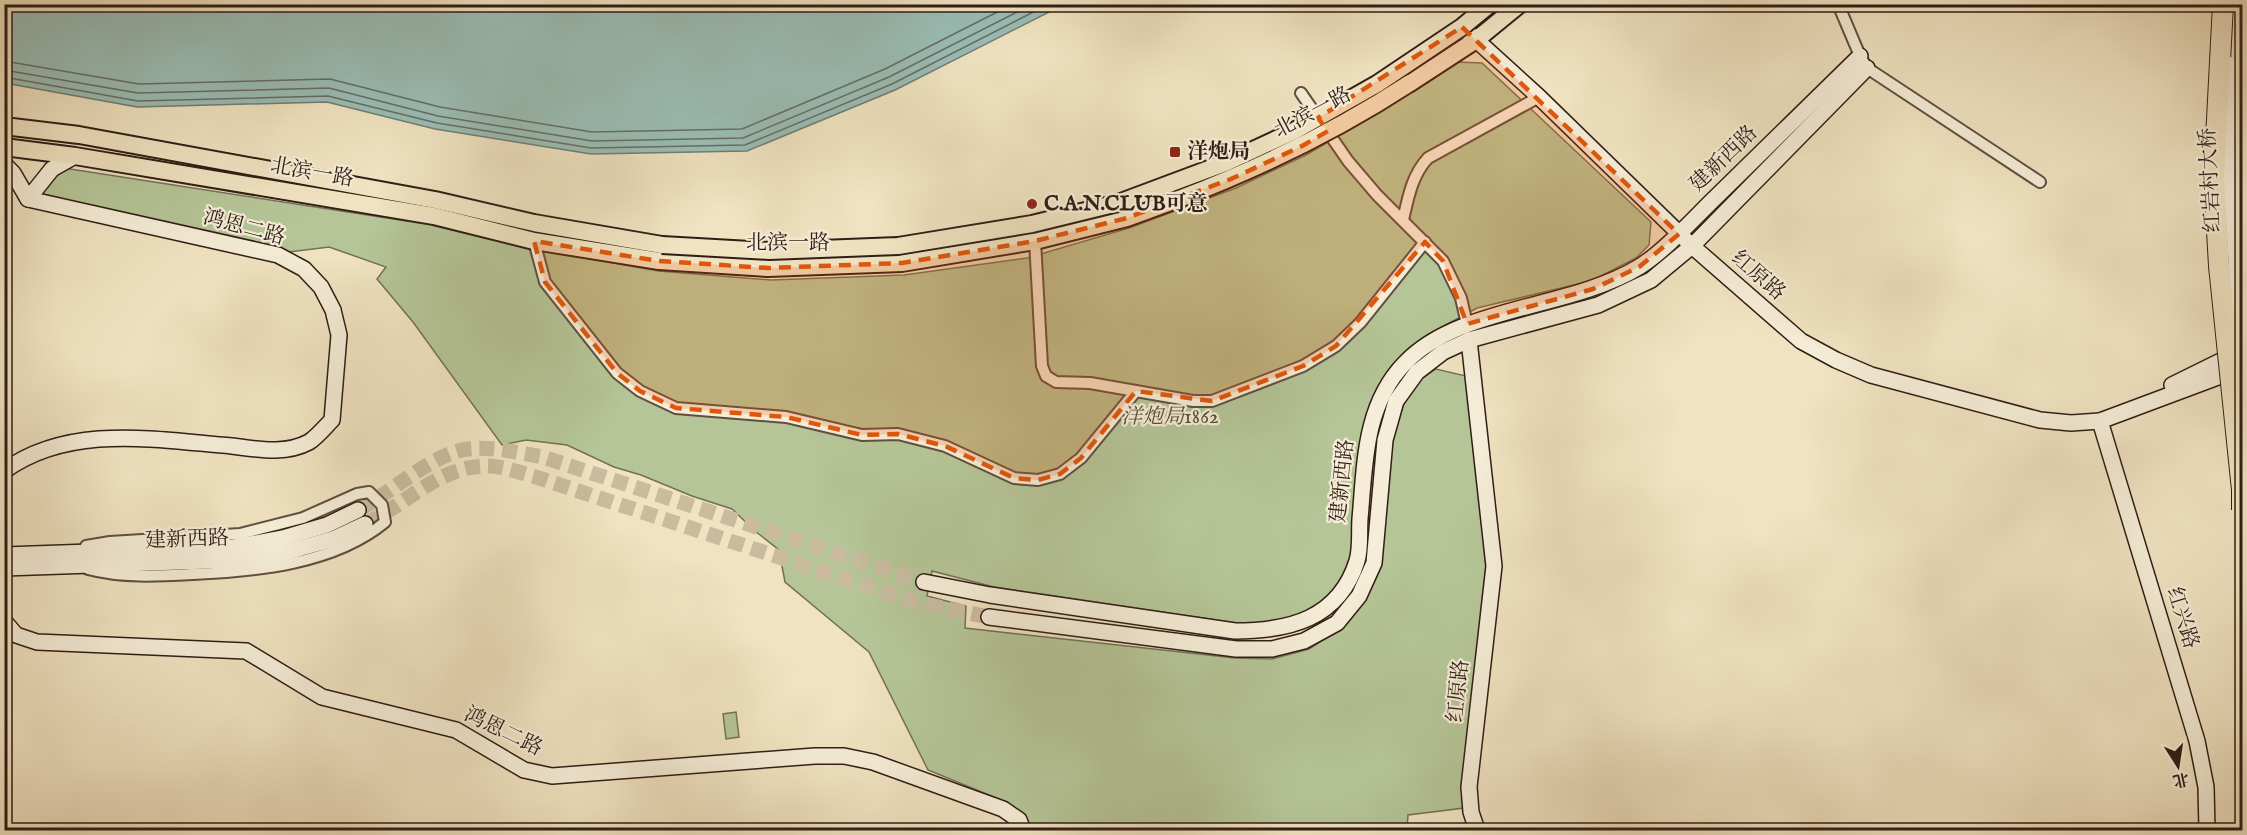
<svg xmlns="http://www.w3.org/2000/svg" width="2247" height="835" font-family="'IM FELL English','Noto Serif SC',serif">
  <rect width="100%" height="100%" fill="#f0e3c1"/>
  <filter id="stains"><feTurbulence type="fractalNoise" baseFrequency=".00333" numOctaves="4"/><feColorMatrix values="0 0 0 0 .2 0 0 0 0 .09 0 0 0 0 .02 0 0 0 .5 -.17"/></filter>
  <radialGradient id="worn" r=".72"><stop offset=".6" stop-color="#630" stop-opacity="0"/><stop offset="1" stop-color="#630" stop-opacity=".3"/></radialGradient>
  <g fill="#b5c597" stroke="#727156" stroke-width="1.5">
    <polygon points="1457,62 1482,63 1651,222 1649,245 1636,258 1591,281 1477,308 1427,335 1398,359 1377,390 1363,438 1353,559 1338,589 1318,610 1263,627 994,587 932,571 927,596 966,606 965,628 1235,658 1272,659 1309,649 1344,626 1365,599 1392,438 1403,405 1418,381 1436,369 1466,376 1486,566 1462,787 1464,808 1408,815 1407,830 1033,830 1026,818 1001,800 928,770 869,652 785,582 779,550 755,531 732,509 692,496 641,475 614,467 567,445 526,440 502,445 413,322 377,279 386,267 329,247 281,253 44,197 43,189 64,168 432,225 518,246 658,271 771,280 904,275 1027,258 1129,228 1236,188 1306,155 1391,105"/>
    <polygon points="736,712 739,737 726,739 723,714"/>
  </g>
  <polygon fill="#9abeb6" stroke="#707e76" stroke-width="1.5" points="4,5 5,4 1063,5 895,90 747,151 591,154 435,129 327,102 137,107 5,83"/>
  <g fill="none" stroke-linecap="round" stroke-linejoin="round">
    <g stroke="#656e66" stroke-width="1.5">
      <polyline points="4,61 139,84 330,79 440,107 592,132 742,129 885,69 1013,4"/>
      <polyline points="4,70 138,93 329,88 438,116 592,141 743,138 889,77 1033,4"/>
      <polyline points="4,77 138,101 328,96 437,123 591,148 745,145 892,84 1049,4"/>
    </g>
    <g stroke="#cabb9f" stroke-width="15" stroke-dasharray="15 8" stroke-linecap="butt">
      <path d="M 358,510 C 391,493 433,453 468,449 C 493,446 518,453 543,457 L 924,582"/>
      <path d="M 365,524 C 407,504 441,464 490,466 C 505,467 521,473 536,477 L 918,603 L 989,617"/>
    </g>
    <defs>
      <g id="street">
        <polyline points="1838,4 1860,56 1867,68 2040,182"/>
        <polyline points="1301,93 1348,161 1377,195 1443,261 1461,298 1467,324"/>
        <path d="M 1403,220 C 1408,198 1412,175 1428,158 L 1539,97"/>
        <polyline points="534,241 545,282 617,373 640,391 676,408 786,417 862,435 898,434 945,446 1014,478 1038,480 1060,474 1081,458 1136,391"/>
        <polyline points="1035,241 1042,366 1046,376 1056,382 1090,383 1193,401 1212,401 1303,366 1336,346 1360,323 1425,242"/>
        <path d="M 86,546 L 110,542 L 240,534 L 303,518 L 357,494 L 369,492 L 382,505 L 385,522 C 334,564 257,571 193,574 C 157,576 122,578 88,569"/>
      </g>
      <g id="secondary">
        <polyline points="1462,27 1539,97 1692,246 1801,341 1836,360 1871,375 2040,420 2071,423 2100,421 2242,368"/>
        <polyline points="4,164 13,173 28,199 52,169 75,156"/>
        <polyline points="1469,340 1494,566 1469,787 1471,812 1477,830"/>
        <polyline points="2172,385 2237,353"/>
        <polyline points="2100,421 2197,741 2206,787 2207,830"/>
        <path d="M 4,471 C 70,423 157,440 232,446 C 257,449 285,455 309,442 C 317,437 325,427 332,420 L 339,335 L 333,310 L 321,287 L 304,269 L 278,255 L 28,199"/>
        <polyline points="4,555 234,547 283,538 327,525 358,510"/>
        <polyline points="4,568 237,560 287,552 333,539 365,524"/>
        <path d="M 924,582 L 990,595 L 1235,631 C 1289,631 1339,619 1357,561 C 1361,548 1359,532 1360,519 C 1365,464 1364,405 1405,363 C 1459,306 1570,309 1639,267 C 1665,251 1695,217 1717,196 C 1765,149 1812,103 1860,56"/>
        <polyline points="989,617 1236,649 1272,649 1304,641 1337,623 1359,596 1374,563 1385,440 1396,401 1417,372 1443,352 1469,340 1598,305 1651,280 1692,246 1867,68"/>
        <polyline points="4,621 16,635 37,642 246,651 322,697 456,730 524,770 552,776 815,756 844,756 873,762 1003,809 1019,820 1023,830"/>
      </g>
      <g id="primary">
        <polyline points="1410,83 1476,40 1520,4"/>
        <polyline points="4,126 79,135 435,200 534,223 662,245"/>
        <polyline points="4,147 75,156 434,216 534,241 659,261 768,268 902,263 1035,241 1127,218 1179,199"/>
      </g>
      <polyline id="highway" points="2230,4 2242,144"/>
    </defs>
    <use href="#street" stroke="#604e41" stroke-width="14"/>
    <use href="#secondary" stroke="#301d16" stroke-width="18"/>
    <use href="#primary" stroke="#301d16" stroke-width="20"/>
    <use href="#highway" stroke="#301d16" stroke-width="22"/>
    <use href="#street" stroke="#f5edd7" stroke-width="10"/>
    <use href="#secondary" stroke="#f5edd7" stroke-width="15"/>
    <use href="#primary" stroke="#f0e3c1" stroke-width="16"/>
    <use href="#highway" stroke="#f0e3c1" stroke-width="20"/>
    <defs>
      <polyline id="secondary-bridge" points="2228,64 2230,168 2242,353"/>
      <g id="primary-bridge">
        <path d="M 1179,199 C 1260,168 1338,130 1410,83"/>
        <polyline points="662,245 769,251 898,246 1032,224 1118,203 1225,163 1294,131 1377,84 1462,27 1490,4"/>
      </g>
      <polyline id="highway-bridge" points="2223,4 2214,177 2219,266 2242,490 2242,510"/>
    </defs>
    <use href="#secondary-bridge" stroke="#301d16" stroke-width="18" stroke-linecap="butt"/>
    <use href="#primary-bridge" stroke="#301d16" stroke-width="20" stroke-linecap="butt"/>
    <use href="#highway-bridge" stroke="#301d16" stroke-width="22" stroke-linecap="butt"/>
    <use href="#secondary-bridge" stroke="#f5edd7" stroke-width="15"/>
    <use href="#primary-bridge" stroke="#f0e3c1" stroke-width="16"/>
    <use href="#highway-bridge" stroke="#f0e3c1" stroke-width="20"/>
  </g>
  <path fill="#df560c" fill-opacity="0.2" stroke="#df560c" stroke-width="4.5" stroke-dasharray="12 8" stroke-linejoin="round" d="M 1462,27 L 1679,234 L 1639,267 L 1593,289 L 1467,324 L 1443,261 L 1425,242 L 1336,346 L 1303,366 L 1212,401 L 1136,391 L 1081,458 L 1060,474 L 1038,480 L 1014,478 L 945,446 L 898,434 L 862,435 L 786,417 L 676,408 L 640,391 L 617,373 L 545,282 L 534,241 L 659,261 L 768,268 L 902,263 L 1035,241 L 1127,218 L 1231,179 L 1302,146 L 1328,131 L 1318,118 Z"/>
  <g fill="#8f2418" stroke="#f5edd7" stroke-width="2">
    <rect x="1169" y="146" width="12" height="12" rx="3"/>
    <circle cx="1032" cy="204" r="6"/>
  </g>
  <g text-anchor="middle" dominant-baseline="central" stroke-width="4.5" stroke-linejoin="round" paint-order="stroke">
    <g font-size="21" fill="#301d16" stroke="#f5edd7">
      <text transform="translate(1313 113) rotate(-28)">北滨一路</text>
      <text transform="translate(1724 159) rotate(-44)">建新西路</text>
      <text transform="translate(312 173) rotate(10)">北滨一路</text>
      <text transform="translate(2211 180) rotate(-93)">红岩村大桥</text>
      <text transform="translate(244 228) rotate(15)">鸿恩二路</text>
      <text x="788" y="243">北滨一路</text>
      <text transform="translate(1758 276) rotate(41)">红原路</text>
      <text transform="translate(1343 481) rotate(-84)">建新西路</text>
      <text transform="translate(187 540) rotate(-2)">建新西路</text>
      <text transform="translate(2182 618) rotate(73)">红兴路</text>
      <text transform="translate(1459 691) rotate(-84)">红原路</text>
      <text transform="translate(503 732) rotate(26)">鸿恩二路</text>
    </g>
    <g font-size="21" font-weight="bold" fill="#301d16" stroke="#f5edd7" text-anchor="start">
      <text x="1187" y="152">洋炮局</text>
      <text x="1044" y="204">C.A.N.CLUB可意</text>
    </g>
    <g font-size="21" font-style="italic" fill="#584f3d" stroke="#f5edd7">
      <text x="1170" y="417">洋炮局1862</text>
    </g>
  </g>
  <rect width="2247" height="835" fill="none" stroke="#f0e3c1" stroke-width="24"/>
  <rect x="6" y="6" width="2235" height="823" fill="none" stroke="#301d16" stroke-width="3"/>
  <rect x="12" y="12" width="2223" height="811" fill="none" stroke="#301d16" stroke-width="1.5"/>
  <g transform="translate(2178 766) rotate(168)" stroke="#f5edd7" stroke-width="4.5" paint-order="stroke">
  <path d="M0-4.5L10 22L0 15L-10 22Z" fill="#301d16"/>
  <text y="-9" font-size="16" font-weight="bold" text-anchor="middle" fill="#301d16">北</text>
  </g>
  <rect width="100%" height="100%" filter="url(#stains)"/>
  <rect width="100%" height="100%" fill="url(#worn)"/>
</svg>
